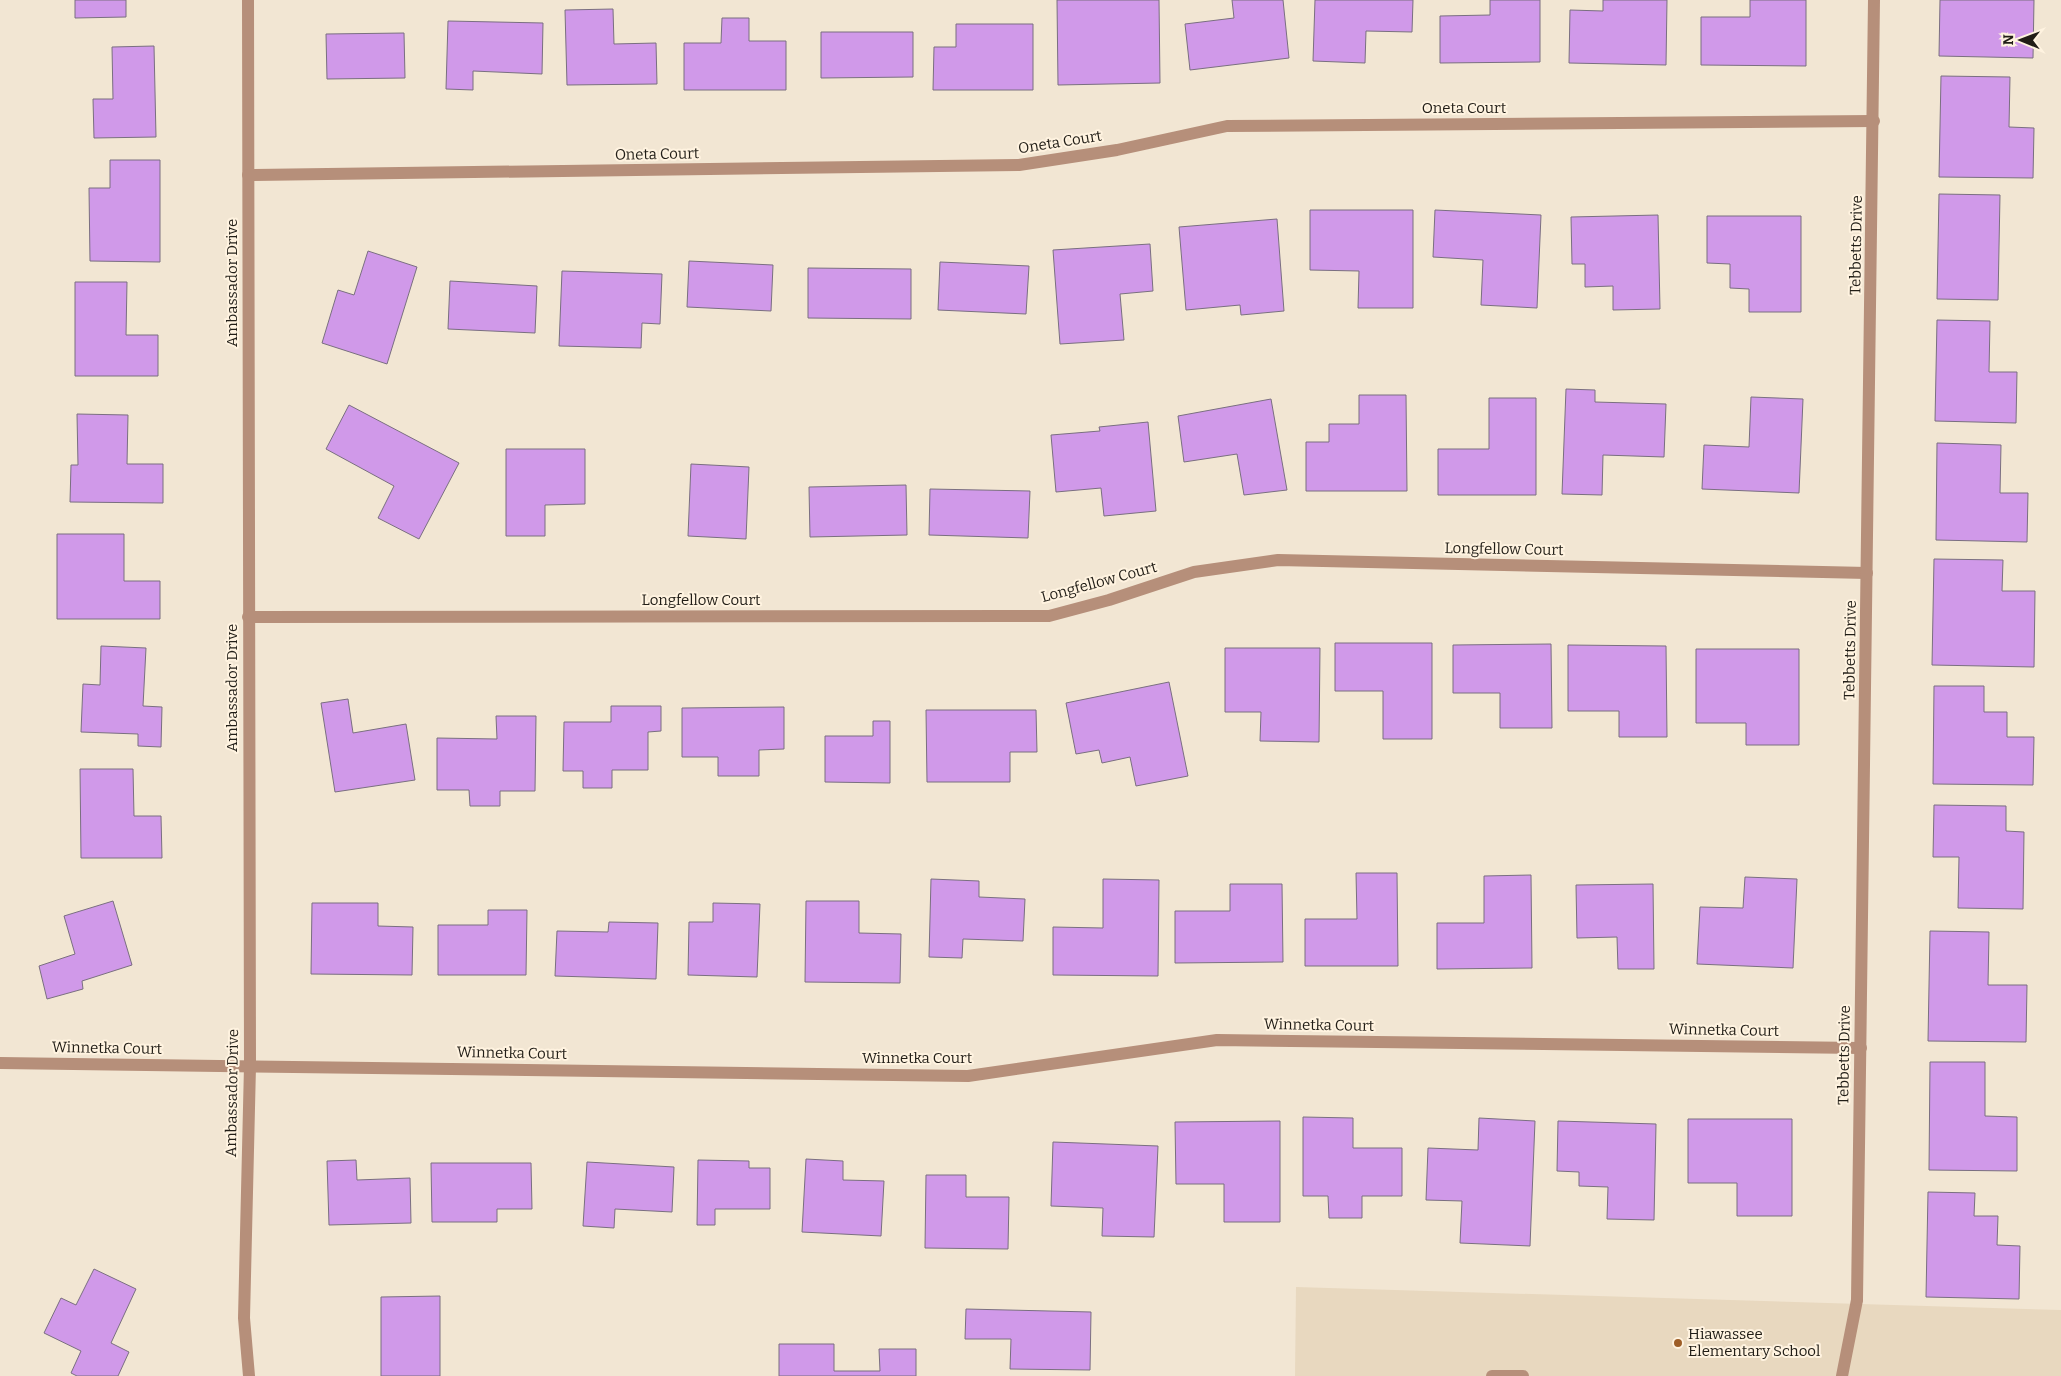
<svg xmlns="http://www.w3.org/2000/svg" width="2061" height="1376" font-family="Bitter,serif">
  <rect width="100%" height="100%" fill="#f2e6d3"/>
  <polygon fill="#e8d8bf" points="1296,1287 2061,1310 2061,1376 1295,1376"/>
  <g fill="#d099e9" stroke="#7a6f80">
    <polygon points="75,0 126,0 126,17 75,18"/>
    <polygon points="1057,0 1159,0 1160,83 1058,85"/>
    <polygon points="1232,0 1283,0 1289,58 1190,70 1185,24 1234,18"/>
    <polygon points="1315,0 1413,0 1412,32 1366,31 1365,63 1313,61"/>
    <polygon points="1490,0 1540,0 1540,62 1440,63 1440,16 1490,15"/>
    <polygon points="1603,0 1667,0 1666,65 1569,63 1570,10 1603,11"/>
    <polygon points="1750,0 1806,0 1806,66 1701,65 1701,17 1750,17"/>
    <polygon points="1940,0 2034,0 2033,58 1939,56"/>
    <polygon points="613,9 614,44 656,43 657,84 567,85 565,10"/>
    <polygon points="722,18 749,18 749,41 786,41 786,90 684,90 684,43 721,43"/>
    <polygon points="448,21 543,23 542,74 473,71 473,90 446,89"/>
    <polygon points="956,24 1033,24 1033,90 933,90 934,47 956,47"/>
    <polygon points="821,32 913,32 913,77 821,78"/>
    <polygon points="404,33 405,78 327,79 326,34"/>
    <polygon points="154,46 156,137 94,138 93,99 113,99 112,47"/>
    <polygon points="1941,76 2010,77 2009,127 2034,128 2033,178 1939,177"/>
    <polygon points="110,160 160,160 160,262 90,261 89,188 110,188"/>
    <polygon points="1939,194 2000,195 1998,300 1937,299"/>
    <polygon points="1310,210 1413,210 1413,308 1358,308 1359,271 1310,270"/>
    <polygon points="1435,210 1541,215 1537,308 1481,305 1483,260 1433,257"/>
    <polygon points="1658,215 1660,309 1613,310 1613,286 1585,287 1585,264 1572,264 1571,217"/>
    <polygon points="1707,216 1801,216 1801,312 1749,312 1749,289 1730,288 1730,264 1707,263"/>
    <polygon points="1277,219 1284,311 1241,315 1240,305 1186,310 1179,227"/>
    <polygon points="1150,244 1153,291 1120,294 1124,340 1060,344 1053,250"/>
    <polygon points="368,251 417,267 387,364 322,343 338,290 354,295"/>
    <polygon points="689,261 773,265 771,311 687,307"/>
    <polygon points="940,262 1029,266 1026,314 938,310"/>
    <polygon points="808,268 911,269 911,319 808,318"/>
    <polygon points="562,271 662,274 660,324 642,323 641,348 559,346"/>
    <polygon points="450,281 537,286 535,333 448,329"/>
    <polygon points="75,282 127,282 126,335 158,335 158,376 75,376"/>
    <polygon points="1937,320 1990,321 1989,372 2017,372 2016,423 1935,421"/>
    <polygon points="1566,389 1595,390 1595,402 1666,404 1664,457 1603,455 1602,495 1562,494"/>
    <polygon points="1359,395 1406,395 1407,491 1306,491 1306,442 1329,442 1329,424 1359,424"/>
    <polygon points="1751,397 1803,399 1799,493 1702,489 1704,445 1749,447"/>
    <polygon points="1489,398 1536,398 1536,495 1438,495 1438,449 1489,449"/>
    <polygon points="1271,399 1287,490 1244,495 1237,454 1184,462 1178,416"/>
    <polygon points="349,405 459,463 419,539 378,518 394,486 326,449"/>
    <polygon points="77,414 128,415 127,464 163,464 163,503 70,502 71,465 78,465"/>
    <polygon points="1148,422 1156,511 1104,516 1101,488 1056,492 1051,435 1100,431 1099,427"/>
    <polygon points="1937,443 2001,445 2000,493 2028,493 2027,542 1936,540"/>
    <polygon points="506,449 585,449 585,504 545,505 545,536 506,536"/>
    <polygon points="691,464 749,467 746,539 688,536"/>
    <polygon points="906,485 907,535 810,537 809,487"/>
    <polygon points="930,489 1030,491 1028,538 929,535"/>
    <polygon points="57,534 124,534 124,581 160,581 160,619 57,619"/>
    <polygon points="1934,559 2003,560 2002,591 2035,591 2034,667 1932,665"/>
    <polygon points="1335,643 1432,643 1432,739 1383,739 1383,691 1335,691"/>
    <polygon points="1551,644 1552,728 1500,728 1500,693 1453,693 1453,645"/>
    <polygon points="1568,645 1666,646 1667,737 1619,737 1619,711 1568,711"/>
    <polygon points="101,646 146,648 143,706 162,707 161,747 138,746 138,734 81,732 83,684 100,685"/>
    <polygon points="1225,648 1320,648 1319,742 1260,741 1261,712 1225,712"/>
    <polygon points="1696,649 1799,649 1799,745 1746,745 1746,723 1696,723"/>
    <polygon points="1169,682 1188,776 1136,786 1130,757 1102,763 1099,750 1076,754 1066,703"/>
    <polygon points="1934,686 1984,686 1984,712 2007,712 2007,737 2034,737 2033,785 1933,784"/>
    <polygon points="348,699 353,733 406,724 415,780 335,792 321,703"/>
    <polygon points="611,706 661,706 661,731 648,732 648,770 612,770 612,788 583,788 583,771 563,771 564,722 611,722"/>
    <polygon points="784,707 784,749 759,750 759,776 718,776 718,757 682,757 682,708"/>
    <polygon points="926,710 1036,710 1037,752 1010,752 1010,782 927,782"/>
    <polygon points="496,716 536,716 535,791 500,791 500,806 470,806 469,790 437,790 437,738 497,739"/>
    <polygon points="873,721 890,721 890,783 825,782 825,736 873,736"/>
    <polygon points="80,769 133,769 134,816 161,816 162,858 81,858"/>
    <polygon points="1934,805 2006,806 2006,831 2024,832 2023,909 1958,908 1959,857 1933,857"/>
    <polygon points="1356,873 1397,873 1398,966 1305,966 1305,919 1357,919"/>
    <polygon points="1531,875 1532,968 1437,969 1437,923 1484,923 1484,876"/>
    <polygon points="1745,877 1797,879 1793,968 1697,964 1700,907 1743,908"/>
    <polygon points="931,879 979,881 979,897 1025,899 1023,941 963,939 962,958 929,957"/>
    <polygon points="1103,879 1159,880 1158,976 1053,975 1053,927 1103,928"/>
    <polygon points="1230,884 1282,884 1283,962 1175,963 1175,911 1230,911"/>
    <polygon points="1653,884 1654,969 1618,969 1617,937 1577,938 1576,885"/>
    <polygon points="113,901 132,965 82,981 83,989 47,999 39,966 75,954 64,916"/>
    <polygon points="806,901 859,901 859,933 901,934 900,983 805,982"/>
    <polygon points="312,903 378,903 378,926 413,927 412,975 311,974"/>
    <polygon points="713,903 760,904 757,977 688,975 689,922 713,922"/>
    <polygon points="488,910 527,910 526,975 438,975 438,925 488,925"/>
    <polygon points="609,922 658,923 656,979 555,976 557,931 608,932"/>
    <polygon points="1930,931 1989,932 1988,985 2027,985 2026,1042 1928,1041"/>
    <polygon points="1930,1062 1985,1062 1985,1116 2017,1117 2017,1171 1929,1170"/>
    <polygon points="1303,1117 1353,1118 1353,1148 1402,1148 1402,1196 1362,1196 1362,1218 1329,1218 1328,1196 1303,1196"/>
    <polygon points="1479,1118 1535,1121 1530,1246 1460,1243 1462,1201 1426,1200 1428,1148 1478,1150"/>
    <polygon points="1688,1119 1792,1119 1792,1216 1737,1216 1737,1183 1688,1183"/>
    <polygon points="1280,1121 1280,1222 1224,1222 1224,1184 1176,1184 1175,1122"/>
    <polygon points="1558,1121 1656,1124 1654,1220 1607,1219 1608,1187 1579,1186 1579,1172 1557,1171"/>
    <polygon points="1053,1142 1158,1146 1154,1237 1102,1236 1103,1208 1051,1206"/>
    <polygon points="806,1159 843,1161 843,1180 884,1181 881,1236 802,1232"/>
    <polygon points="356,1160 357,1180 410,1178 411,1223 329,1225 327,1161"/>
    <polygon points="698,1160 749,1161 749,1168 770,1168 770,1209 715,1209 715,1225 697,1225"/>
    <polygon points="587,1162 674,1167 672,1212 615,1209 614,1228 583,1226"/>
    <polygon points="431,1163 531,1163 532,1209 497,1209 497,1222 432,1222"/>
    <polygon points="926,1175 966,1175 966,1197 1009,1197 1008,1249 925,1248"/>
    <polygon points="1928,1192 1975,1193 1974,1216 1998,1216 1997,1245 2020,1246 2019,1299 1926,1297"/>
    <polygon points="94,1269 136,1289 111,1343 129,1352 118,1376 77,1376 71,1373 81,1351 44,1333 61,1298 76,1305"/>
    <polygon points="440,1296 440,1376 381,1376 381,1297"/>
    <polygon points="966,1309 1091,1312 1090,1370 1010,1369 1011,1339 965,1339"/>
    <polygon points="779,1344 834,1344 834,1371 880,1371 879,1349 916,1349 916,1376 779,1376"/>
  </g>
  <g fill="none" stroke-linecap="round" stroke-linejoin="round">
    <g stroke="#b68f7a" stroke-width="12">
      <polyline points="1492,1376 1523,1376"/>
      <polyline points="1842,1376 1857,1300"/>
    </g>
    <g stroke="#b68f7a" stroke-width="12">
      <polyline points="248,0 250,1066 244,1318 249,1376"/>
      <polyline points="248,175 1019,165 1117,150 1227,126 1874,121"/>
      <polyline points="248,617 1049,616 1109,600 1194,572 1278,560 1867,573"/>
      <polyline points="0,1063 968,1076 1217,1040 1861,1048"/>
      <polyline points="1857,1300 1874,0"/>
    </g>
  </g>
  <circle fill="#9e5e27" stroke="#fff3e0" stroke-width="2" cx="1678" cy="1343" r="5"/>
  <g text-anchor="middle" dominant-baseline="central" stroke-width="4" stroke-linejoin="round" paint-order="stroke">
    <g font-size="15" fill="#211d16" stroke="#fff3e0">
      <text x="1464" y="108">Oneta Court</text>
      <text transform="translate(1060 142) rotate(-9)">Oneta Court</text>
      <text transform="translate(657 154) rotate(-1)">Oneta Court</text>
      <text transform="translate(1856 245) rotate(-89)">Tebbetts Drive</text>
      <text transform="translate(232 283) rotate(-90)">Ambassador Drive</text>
      <text transform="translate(1504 549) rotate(1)">Longfellow Court</text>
      <text transform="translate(1099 582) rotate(-15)">Longfellow Court</text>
      <text x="701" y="600">Longfellow Court</text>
      <text transform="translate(1850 650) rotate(-89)">Tebbetts Drive</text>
      <text transform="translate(232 688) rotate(-90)">Ambassador Drive</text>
      <text transform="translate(1319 1025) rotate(1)">Winnetka Court</text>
      <text transform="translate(1724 1030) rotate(1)">Winnetka Court</text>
      <text transform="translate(107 1048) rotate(1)">Winnetka Court</text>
      <text transform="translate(512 1053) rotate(1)">Winnetka Court</text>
      <text transform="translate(1844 1055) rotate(-89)">Tebbetts Drive</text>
      <text x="917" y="1058">Winnetka Court</text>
      <text transform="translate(232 1093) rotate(-89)">Ambassador Drive</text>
    </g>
    <g font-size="15" fill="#211d16" stroke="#fff3e0" text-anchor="start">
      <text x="1688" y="1334">Hiawassee<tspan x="1688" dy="17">Elementary School</tspan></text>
    </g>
  </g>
  <g transform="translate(2021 40) rotate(271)" stroke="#fff3e0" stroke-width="4" paint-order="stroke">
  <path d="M0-4L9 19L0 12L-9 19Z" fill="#211d16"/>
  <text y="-8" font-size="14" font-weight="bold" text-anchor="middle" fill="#211d16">N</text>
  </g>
</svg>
